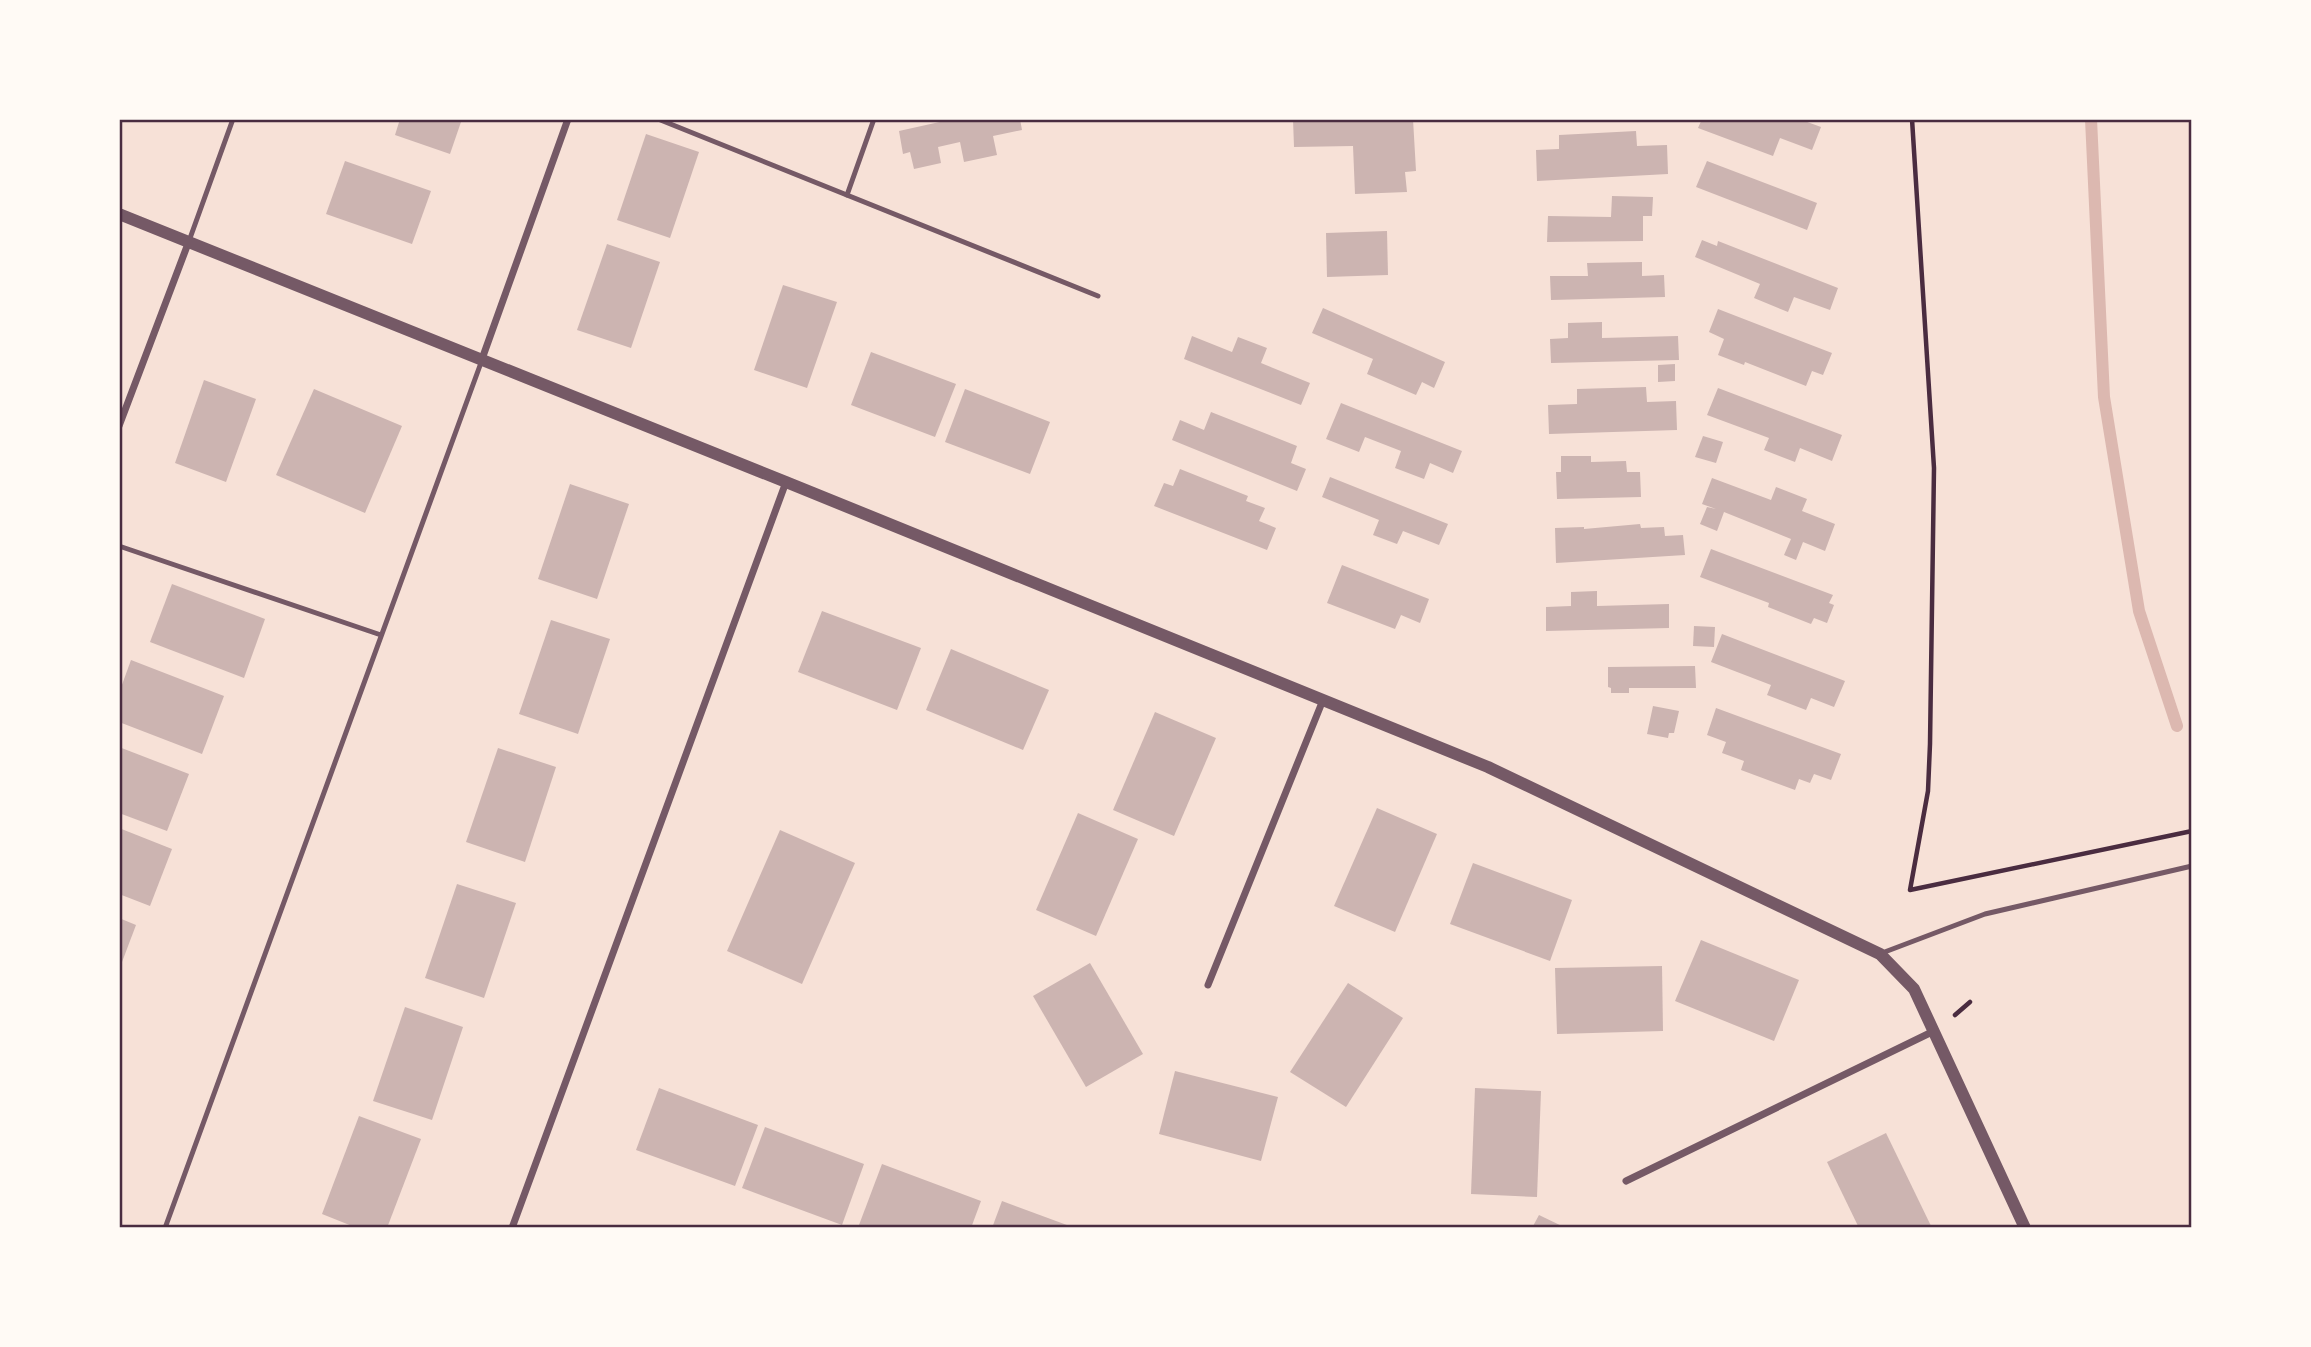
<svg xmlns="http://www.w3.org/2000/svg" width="2311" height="1347" font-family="'Zilla Slab',serif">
  <rect width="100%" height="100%" fill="#f7e1d7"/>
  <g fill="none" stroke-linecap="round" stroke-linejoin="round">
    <polyline stroke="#dcb8b0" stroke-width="12" points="2091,119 2104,397 2139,611 2177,726"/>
  </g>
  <g fill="#ccb4b1">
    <polygon points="400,119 462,119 450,154 395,135"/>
    <polygon points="953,119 1020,119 1022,130 993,136 997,155 964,162 960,142 938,147 941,163 914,169 910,152 903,154 899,131"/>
    <polygon points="1293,119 1413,119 1416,171 1405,172 1407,192 1355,194 1353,146 1294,147"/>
    <polygon points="1702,119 1799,119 1821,127 1812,150 1780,138 1773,156 1698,128"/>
    <polygon points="1636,131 1637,146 1667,145 1668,174 1537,181 1536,150 1559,149 1559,135"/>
    <polygon points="646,134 699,152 670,238 617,220"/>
    <polygon points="345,161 431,191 412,244 326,214"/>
    <polygon points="1707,161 1817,203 1807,230 1696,187"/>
    <polygon points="1612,196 1653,197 1652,216 1643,216 1643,241 1547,242 1548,216 1611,217"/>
    <polygon points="1387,231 1388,275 1327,277 1326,233"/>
    <polygon points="1702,240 1717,246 1718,241 1838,288 1830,310 1794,297 1788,312 1754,298 1760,284 1695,257"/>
    <polygon points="607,244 660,262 631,348 577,330"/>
    <polygon points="1642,262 1642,276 1664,275 1665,297 1551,300 1550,276 1588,276 1587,263"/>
    <polygon points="783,285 837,302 807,388 754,370"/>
    <polygon points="1323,308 1445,362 1434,388 1422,382 1416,395 1367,374 1373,359 1312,333"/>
    <polygon points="1718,309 1832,353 1823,375 1812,371 1806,386 1745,362 1744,365 1718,355 1724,339 1709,332"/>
    <polygon points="1602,322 1602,338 1678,336 1679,360 1551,363 1550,339 1568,338 1568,323"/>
    <polygon points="1192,336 1232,352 1238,337 1267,348 1261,363 1310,383 1301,405 1184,359"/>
    <polygon points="871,352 956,384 935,437 851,405"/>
    <polygon points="1675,364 1675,381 1658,382 1658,365"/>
    <polygon points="204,380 256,399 226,482 175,463"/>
    <polygon points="1646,387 1647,402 1676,401 1677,430 1549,434 1548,405 1577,404 1577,389"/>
    <polygon points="1718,388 1842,435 1832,461 1800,448 1795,462 1764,450 1769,438 1707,415"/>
    <polygon points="314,389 402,426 365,513 276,475"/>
    <polygon points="965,389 1050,422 1030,474 945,442"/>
    <polygon points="1341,403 1462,451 1453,473 1430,463 1424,479 1395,468 1401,451 1365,437 1359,452 1326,439"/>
    <polygon points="1211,412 1297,446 1291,463 1306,469 1297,491 1172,440 1180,420 1204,430"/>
    <polygon points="1703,436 1723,442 1716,463 1695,457"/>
    <polygon points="1561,456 1591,456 1591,462 1626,461 1627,472 1640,472 1641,497 1557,499 1556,472 1561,472"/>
    <polygon points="1180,469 1248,496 1246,501 1265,508 1259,521 1276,528 1267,550 1154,506 1164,483 1173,486"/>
    <polygon points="1330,477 1448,524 1439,545 1403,531 1397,544 1373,535 1379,520 1322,497"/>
    <polygon points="1712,478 1771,500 1776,487 1807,499 1802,511 1835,524 1825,551 1803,542 1796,560 1784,555 1791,539 1724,512 1717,531 1700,524 1707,507 1716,509 1702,504"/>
    <polygon points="570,484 629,504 597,599 538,579"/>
    <polygon points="1640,524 1641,528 1664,527 1665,536 1683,535 1685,555 1556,563 1555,528 1584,527 1584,529"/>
    <polygon points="1711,549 1833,595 1829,603 1834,605 1827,623 1814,618 1811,624 1768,607 1769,603 1700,577"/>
    <polygon points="1342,565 1429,599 1420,623 1401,615 1395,629 1327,603"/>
    <polygon points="172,584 265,619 244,678 150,642"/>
    <polygon points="1597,591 1597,606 1669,604 1669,628 1546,631 1546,607 1571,606 1571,592"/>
    <polygon points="822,611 921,648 897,710 798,672"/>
    <polygon points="551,620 610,639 578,734 519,714"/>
    <polygon points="1694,626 1715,627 1714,647 1693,646"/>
    <polygon points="1722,634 1845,681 1834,707 1811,698 1806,710 1767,695 1771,685 1711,662"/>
    <polygon points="951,649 1049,690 1023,750 926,710"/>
    <polygon points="131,660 224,696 202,754 119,722 119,693"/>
    <polygon points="1695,666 1696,688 1629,688 1629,693 1611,693 1611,688 1608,687 1608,667"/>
    <polygon points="1653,706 1679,711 1674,733 1669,733 1668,738 1647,734"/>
    <polygon points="1716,708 1841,754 1831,780 1814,774 1810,783 1799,779 1795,790 1741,770 1744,761 1722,753 1726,742 1707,735"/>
    <polygon points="1155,712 1216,738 1174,836 1113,810"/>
    <polygon points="119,747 189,774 167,831 119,813"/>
    <polygon points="498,748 556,767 525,862 466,842"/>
    <polygon points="1377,808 1437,834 1395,932 1334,906"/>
    <polygon points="1078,813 1138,839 1096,936 1036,910"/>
    <polygon points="119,828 172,849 150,906 119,894"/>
    <polygon points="780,830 855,863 802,984 727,951"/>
    <polygon points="1473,863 1572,900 1550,961 1450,924"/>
    <polygon points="457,884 516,903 484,998 425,978"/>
    <polygon points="119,918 136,925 119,970"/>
    <polygon points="1701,940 1799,980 1774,1041 1675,1001"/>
    <polygon points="1090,963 1143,1054 1086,1087 1033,996"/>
    <polygon points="1662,966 1663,1031 1557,1034 1555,968"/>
    <polygon points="1348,983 1403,1018 1346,1107 1290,1072"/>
    <polygon points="405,1007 463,1027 432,1120 373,1101"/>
    <polygon points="1175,1071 1278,1097 1261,1161 1159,1134"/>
    <polygon points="659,1088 758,1125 735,1186 636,1150"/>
    <polygon points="1475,1088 1541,1091 1537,1197 1471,1194"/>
    <polygon points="359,1116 421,1139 387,1228 357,1228 322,1214"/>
    <polygon points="765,1127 864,1164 842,1225 742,1188"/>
    <polygon points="1886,1133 1932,1228 1859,1228 1827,1162"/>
    <polygon points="882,1164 981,1201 971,1228 866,1228 859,1225"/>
    <polygon points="1002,1201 1075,1228 992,1228"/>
    <polygon points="1539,1215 1566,1228 1532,1228"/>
  </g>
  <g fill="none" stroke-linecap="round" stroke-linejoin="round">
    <g stroke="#4a2c40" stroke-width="4.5">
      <polyline points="1912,119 1934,468 1930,744 1928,791 1910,890 2192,831"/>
      <polyline points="1955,1015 1970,1002"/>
    </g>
    <g stroke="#755966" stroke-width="5">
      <polyline points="658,119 1098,296"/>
      <polyline points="847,195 874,119"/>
      <polyline points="189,241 233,119"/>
      <polyline points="119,546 381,635"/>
      <polyline points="1882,953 1985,914 2192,866"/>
      <polyline points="165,1228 482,360"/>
    </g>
    <g stroke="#755966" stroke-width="7">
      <polyline points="482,359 568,119"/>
      <polyline points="119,426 189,241"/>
      <polyline points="1208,985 1323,700"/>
      <polyline points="1626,1181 1934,1031"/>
      <polyline points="512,1228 786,482"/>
    </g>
    <polyline stroke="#755966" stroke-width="12" points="119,214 786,482 1488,767 1880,954 1914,989 2025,1228"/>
  </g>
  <rect width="2311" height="1347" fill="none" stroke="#fffaf5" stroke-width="242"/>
  <rect x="121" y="121" width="2069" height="1105" fill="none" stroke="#4a2c40" stroke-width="2.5"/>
</svg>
